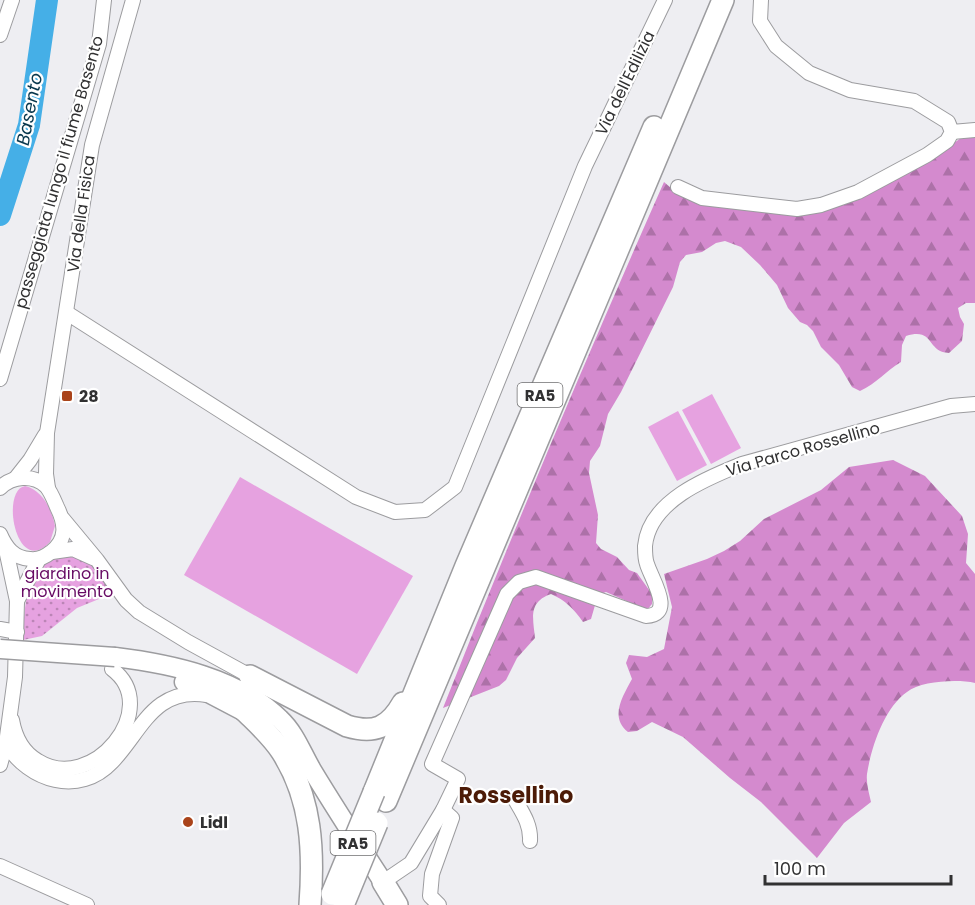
<svg xmlns="http://www.w3.org/2000/svg" width="975" height="905" font-family="Poppins,sans-serif">
  <defs>
    <pattern id="forest-firs" width="22" height="20" patternUnits="userSpaceOnUse" patternTransform="scale(1.5)"><rect width="22" height="20" fill="#d48ace"/><path d="M5 1l3.5 6h-7zM16 11l3.5 6h-7z" fill="#ad71a8"/></pattern>
    <pattern id="park-dots" width="8" height="8" patternUnits="userSpaceOnUse" patternTransform="scale(1.5)"><rect width="8" height="8" fill="#e6a2e0"/><path d="M2 2h.1M6 6h.1" fill="none" stroke="#bb85b6" stroke-width="1.8" stroke-linecap="round"/></pattern>
  </defs>
  <rect width="100%" height="100%" fill="#eeeef2"/>
  <g fill="#e6a2e0">
    <polygon points="712,394 741,448 711,464 682,410"/>
    <polygon points="678,411 707,465 677,481 648,427"/>
    <polygon points="240,477 413,576 357,674 184,575"/>
    <path d="M 25,486 C 42,490 52,509 55,526 L 50,542 C 16,578 0,490 25,486 Z"/>
  </g>
  <g fill="url(#forest-firs)">
    <path d="M 975,137 L 975,303 L 966,303 L 958,308 L 960,317 L 964,324 L 962,341 L 949,353 C 926,352 935,327 906,336 L 902,345 L 901,362 C 886,371 876,384 860,391 L 852,387 L 839,365 L 821,347 L 813,331 L 807,325 L 800,322 L 788,308 L 777,285 L 760,265 L 741,247 L 725,241 L 716,243 L 702,252 L 686,255 L 680,262 L 673,287 L 621,392 L 608,414 L 600,446 L 590,461 L 589,473 L 598,515 L 596,543 L 601,549 L 617,557 L 629,570 L 637,573 L 652,594 L 652,604 L 647,610 L 606,592 L 598,595 L 591,619 L 583,622 C 574,609 565,600 551,594 C 528,602 533,618 535,638 L 517,658 L 506,680 L 499,686 L 443,708 C 513,531 587,356 664,182 L 678,194 L 702,204 L 794,216 L 825,211 L 866,195 L 920,167 L 961,138 Z"/>
    <path d="M 893,460 L 925,476 L 962,516 L 968,534 L 966,563 L 975,574 L 975,683 C 957,679 921,681 907,692 C 884,708 871,748 867,774 C 866,783 869,793 871,802 L 844,823 L 817,858 L 761,802 L 730,778 L 683,737 L 652,722 L 637,731 L 628,732 C 609,717 623,696 632,679 L 626,663 L 629,655 L 647,657 L 664,649 L 672,607 L 664,574 L 707,559 L 724,551 L 740,541 L 764,519 L 821,490 L 849,467 Z"/>
  </g>
  <path fill="url(#park-dots)" d="M 68,554 L 93,564 L 108,587 L 99,599 L 77,608 L 42,636 L 23,640 C 24,615 24,575 50,560 C 55,557 62,556 68,554 Z"/>
  <g fill="none" stroke-linecap="round" stroke-linejoin="round">
    <polyline stroke="#45afe7" stroke-width="22" points="0,215 29,125 47,0"/>
    <defs>
      <g id="minor">
        <polyline points="0,35 12,0"/>
        <polyline points="952,132 975,130"/>
        <polyline points="678,187 702,198 797,209 821,205 858,192 927,155 947,141 952,132 948,122 914,101 850,90 809,73 776,46 760,21 761,0"/>
        <polyline points="67,313 356,497 395,512 425,510 455,487 585,166 665,0"/>
        <polyline points="0,379 99,44 104,0"/>
        <polyline points="15,479 30,460 45,435"/>
        <path d="M 0,488 C 12,476 33,474 46,486 C 51,492 54,500 57,507 C 65,523 68,539 51,552 C 45,557 38,560 30,559 C 14,558 6,548 0,534"/>
        <polyline points="48,488 46,474 47,433 92,145 133,0"/>
        <polyline points="63,519 97,560 126,600 139,612 188,642 250,676 248,682"/>
        <path d="M 5,545 L 17,601 L 15,677 L 6,744 C 29,781 79,797 112,762 C 141,732 154,686 207,695"/>
        <polyline points="52,552 73,549 93,558"/>
        <polyline points="17,601 39,559"/>
        <polyline points="0,629 17,632"/>
        <path d="M 12,720 C 15,737 22,752 38,761 C 92,795 164,708 112,669"/>
        <polyline points="0,765 6,744"/>
        <path d="M 514,798 C 522,812 531,824 530,841"/>
        <polyline points="0,866 87,905"/>
        <path d="M 383,882 L 411,863 L 443,810 L 458,779 L 432,764 L 507,594 L 519,582 L 536,577 L 646,616 C 676,615 651,578 647,564 C 645,559 645,551 645,546 C 649,501 707,478 742,464 L 951,406 L 975,404"/>
        <polyline points="439,905 430,896 432,874 452,818 443,810"/>
      </g>
      <g id="major">
        <path d="M 115,657 C 172,664 238,678 280,719 C 295,733 302,753 312,770 C 335,808 359,845 383,882"/>
        <polyline points="184,682 197,687 256,718"/>
      </g>
      <g id="highway">
        <path d="M 250,676 L 347,726 C 374,734 389,728 403,703"/>
        <path d="M 244,710 C 257,723 272,736 282,752 C 312,799 314,851 310,905"/>
        <polyline points="374,792 466,566 654,127"/>
        <polyline points="386,801 723,0"/>
        <polyline points="383,882 397,905"/>
      </g>
    </defs>
    <use href="#minor" stroke="#9c9c9f" stroke-width="16"/>
    <use href="#major" stroke="#9c9c9f" stroke-width="21"/>
    <use href="#highway" stroke="#9c9c9f" stroke-width="24"/>
    <use href="#minor" stroke="#fff" stroke-width="14"/>
    <use href="#major" stroke="#fff" stroke-width="18"/>
    <use href="#highway" stroke="#fff" stroke-width="21"/>
    <defs>
      <polyline id="major-bridge" points="0,649 115,657"/>
      <g id="highway-bridge">
        <polyline points="332,894 374,792"/>
        <polyline points="344,903 377,823"/>
      </g>
    </defs>
    <use href="#major-bridge" stroke="#9c9c9f" stroke-width="21" stroke-linecap="butt"/>
    <use href="#highway-bridge" stroke="#9c9c9f" stroke-width="24" stroke-linecap="butt"/>
    <use href="#major-bridge" stroke="#fff" stroke-width="18"/>
    <use href="#highway-bridge" stroke="#fff" stroke-width="21"/>
  </g>
  <g fill="#aa441b" stroke="#fff" stroke-width="2">
    <rect x="61" y="390" width="12" height="12" rx="3"/>
    <circle cx="188" cy="822" r="6"/>
  </g>
  <g text-anchor="middle" dominant-baseline="central" stroke-width="4.5" stroke-linejoin="round" paint-order="stroke">
    <g fill="#fff" stroke="#6f6f70" stroke-width="1.5">
      <rect x="517.5" y="383" width="45" height="24" rx="4.5"/>
      <rect x="330.5" y="831" width="45" height="24" rx="4.5"/>
    </g>
    <g font-size="15" font-weight="bold" fill="#313132">
      <text x="540" y="395">RA5</text>
      <text x="353" y="843">RA5</text>
    </g>
    <g font-size="16" fill="#313132" stroke="#fff">
      <text transform="translate(625 83) rotate(-64)">Via dell'Edilizia</text>
      <text transform="translate(59 172) rotate(-74)">passeggiata lungo il fiume Basento</text>
      <text transform="translate(81 214) rotate(-82)">Via della Fisica</text>
      <text transform="translate(803 449) rotate(-16)">Via Parco Rossellino</text>
    </g>
    <g font-size="16" font-weight="bold" fill="#313132" stroke="#fff" text-anchor="start">
      <text x="79" y="396">28</text>
      <text x="200" y="822">Lidl</text>
    </g>
    <g font-size="16" fill="#670b64" stroke="#fff">
      <text x="67" y="573">giardino in<tspan x="67" dy="18">movimento</tspan></text>
    </g>
    <g font-size="18" font-style="italic" fill="#08374d" stroke="#fff">
      <text transform="translate(29 109) rotate(-79)">Basento</text>
    </g>
    <g font-size="22" font-weight="bold" fill="#4c1b07" stroke="#fff">
      <text x="516" y="795">Rossellino</text>
    </g>
  </g>
  <path d="M765 875v9h186v-9" fill="none" stroke="#313132" stroke-width="3"/>
  <text x="774" y="875" font-size="18" fill="#313132" stroke="#ffffff" stroke-width="4.5" paint-order="stroke">100 m</text>
</svg>
